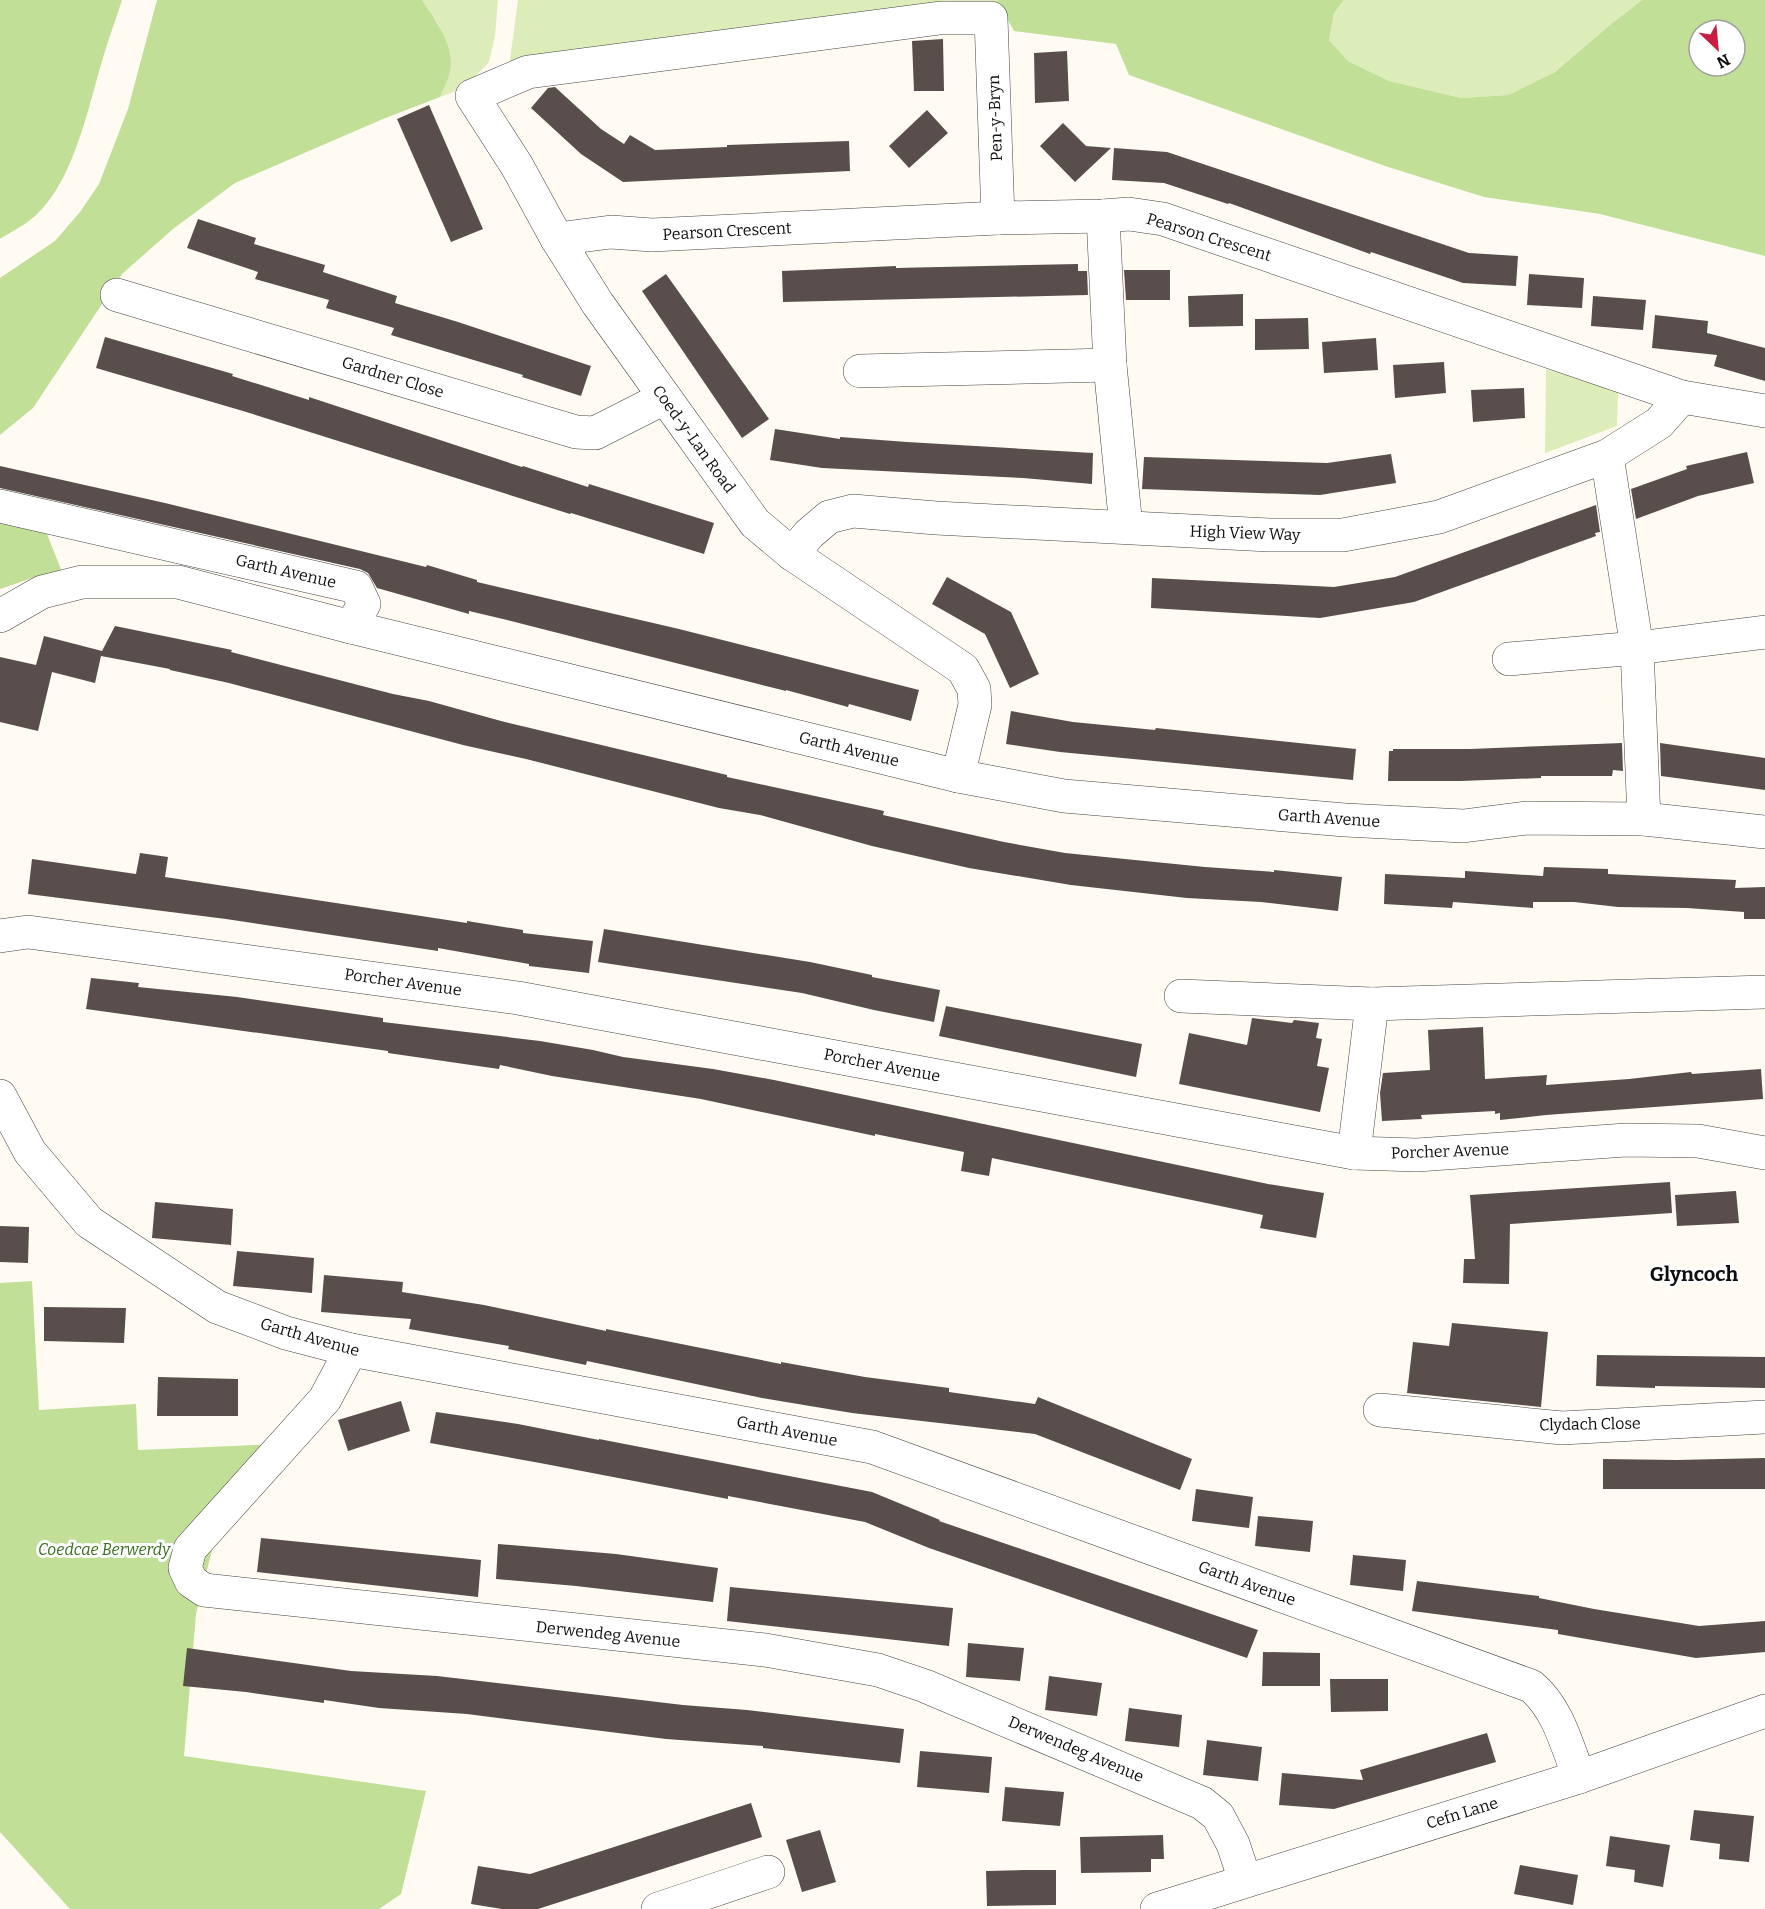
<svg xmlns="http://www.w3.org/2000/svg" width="1765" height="1909" font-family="Bitter,serif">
  <rect width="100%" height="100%" fill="#fffbf2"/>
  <g fill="#dcedb9">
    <polygon points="422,0 498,0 495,36 489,62 464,88 440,97 449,74 439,25"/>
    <polygon points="518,0 997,0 1003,8 509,67"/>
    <polygon points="1344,0 1642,0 1611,24 1555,72 1508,95 1461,98 1389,81 1348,61 1329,40 1334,13"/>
    <polygon points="1546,369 1618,390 1617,426 1545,453"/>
  </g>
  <g fill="#c2df97" fill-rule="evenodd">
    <path d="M 0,0 L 122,0 C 117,16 111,32 106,48 C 90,98 76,180 35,216 C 25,225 11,232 0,239 Z"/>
    <path d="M 157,0 L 422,0 C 436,21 457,48 449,75 C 447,82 443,90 440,97 L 383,119 L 235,183 L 173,229 L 122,274 L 33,408 L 0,435 L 0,278 L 55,241 L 80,212 L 99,184 L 128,109 Z"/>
    <path d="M 997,0 L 1344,0 L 1334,13 L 1329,40 L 1348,61 L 1389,81 L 1461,98 L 1508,95 L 1555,72 L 1611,24 L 1642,0 L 1765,0 L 1765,256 L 1600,214 L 1484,197 L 1385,166 L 1129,75 L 1116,44 L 1014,31 ZM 1699,30 L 1735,30 L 1735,66 L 1699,66 Z"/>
    <polygon points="0,514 43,524 62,572 35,577 0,589"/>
    <polygon points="32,1281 39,1410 136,1404 138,1450 304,1443 215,1538 196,1614 184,1756 426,1791 401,1894 379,1909 70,1909 0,1832 0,1283"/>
  </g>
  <g fill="#594e4b">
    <polygon points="943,39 944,91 914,91 912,41"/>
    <polygon points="1067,51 1069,101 1035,103 1034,53"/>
    <polygon points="555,87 601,129 624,144 630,135 655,150 727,147 727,145 849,141 850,171 623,182 581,154 531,108 548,88"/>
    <polygon points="429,105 483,229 451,242 397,119"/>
    <polygon points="927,110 948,133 909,168 889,146"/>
    <polygon points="1063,123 1086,146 1111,148 1075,182 1040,146"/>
    <polygon points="1114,148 1167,152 1469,253 1518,256 1516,286 1463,283 1371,252 1370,254 1229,203 1228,204 1164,183 1112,180"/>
    <polygon points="198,219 256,238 254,244 325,265 323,272 397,296 395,303 458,322 591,366 581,396 522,377 523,375 391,335 394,328 326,308 329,300 255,279 258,272 187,248"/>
    <polygon points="1078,264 1078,271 1087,271 1088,295 783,302 782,271 896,266 896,268"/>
    <polygon points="1124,270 1170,270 1170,300 1126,300"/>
    <polygon points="666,274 769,419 742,438 642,291"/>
    <polygon points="1529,274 1584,278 1582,308 1527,305"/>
    <polygon points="1243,294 1243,326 1189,327 1188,296"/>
    <polygon points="1593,296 1646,300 1643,330 1591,326"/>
    <polygon points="1655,315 1708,321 1707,333 1765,348 1765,381 1714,366 1717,355 1652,348"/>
    <polygon points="1308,318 1309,349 1255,350 1255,319"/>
    <polygon points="105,337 233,374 232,376 309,400 309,397 522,467 523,466 588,487 589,484 714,523 704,554 571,513 570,514 243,411 96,368"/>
    <polygon points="1376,338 1378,370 1324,373 1322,342"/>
    <polygon points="1444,362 1446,393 1395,398 1393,365"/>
    <polygon points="1524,388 1525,418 1473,422 1471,390"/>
    <polygon points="775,429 840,439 840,437 907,442 1093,453 1092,484 1023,478 822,468 770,460"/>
    <polygon points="1747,452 1754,483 1698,496 1636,519 1631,489 1687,469 1686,466"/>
    <polygon points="1391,454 1396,483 1320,495 1142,489 1144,457 1327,463"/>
    <polygon points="0,466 165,503 426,567 427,565 477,580 477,582 679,629 919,690 911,721 849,704 848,707 786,690 786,691 503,619 469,611 469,614 377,588 368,573 360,569 0,488"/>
    <polygon points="1596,505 1600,532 1595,533 1596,536 1414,602 1320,618 1151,608 1152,578 1334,587 1395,577"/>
    <polygon points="947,577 1011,612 1039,674 1010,688 985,634 932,604"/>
    <polygon points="115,626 232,650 231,652 393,694 429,701 501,721 727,775 727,777 884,811 883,815 1004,842 1065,853 1205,867 1274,872 1274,870 1342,877 1338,911 1261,902 1187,898 1071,885 969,868 872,846 760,815 719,808 526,759 463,745 229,683 170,670 170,669 101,656 95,683 52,672 38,731 0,722 0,657 36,665 44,636 102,651"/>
    <polygon points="1011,711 1073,722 1155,730 1156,728 1356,749 1353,780 1060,752 1006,744"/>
    <polygon points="1622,743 1623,771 1613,770 1612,776 1541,776 1541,778 1461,781 1388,781 1389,751 1393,751 1393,749 1470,749"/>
    <polygon points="1660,743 1765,758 1765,790 1661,776"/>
    <polygon points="140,853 168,857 165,877 467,923 467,921 523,930 523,933 593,941 589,973 529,966 529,964 438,948 438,951 226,919 28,894 32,859 136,874"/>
    <polygon points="1544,867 1608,869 1608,874 1736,880 1735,888 1765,887 1765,919 1744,919 1744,912 1687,908 1618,907 1574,902 1533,902 1533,908 1453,902 1452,908 1384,904 1385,874 1465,878 1465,871 1543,876"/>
    <polygon points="604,929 810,962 872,975 872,977 940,990 934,1022 874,1010 802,993 598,962"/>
    <polygon points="91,978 139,983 138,987 237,997 383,1018 383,1022 540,1041 593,1050 623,1057 713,1069 774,1080 1268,1184 1324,1193 1316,1238 1260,1228 1263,1215 992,1158 989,1176 961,1171 964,1152 875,1134 875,1136 701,1099 552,1076 500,1065 499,1069 471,1065 388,1053 388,1051 86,1009"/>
    <polygon points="946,1006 1142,1044 1136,1077 939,1036"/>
    <polygon points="1252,1018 1292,1023 1294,1020 1319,1023 1316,1038 1322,1039 1317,1066 1329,1068 1320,1112 1179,1084 1189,1033 1247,1045"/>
    <polygon points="1483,1027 1485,1079 1547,1075 1546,1085 1629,1079 1691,1072 1692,1074 1761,1069 1763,1099 1546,1115 1500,1120 1500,1113 1495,1114 1495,1111 1421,1115 1422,1119 1382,1121 1380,1093 1383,1073 1430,1070 1428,1030"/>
    <polygon points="1670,1182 1672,1213 1510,1224 1509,1284 1463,1283 1464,1259 1475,1259 1470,1195"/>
    <polygon points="1736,1191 1739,1223 1677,1226 1675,1195"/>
    <polygon points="155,1202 233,1209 231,1245 152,1238"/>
    <polygon points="0,1226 29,1227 28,1263 0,1262"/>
    <polygon points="237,1251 314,1258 312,1293 233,1286"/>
    <polygon points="324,1275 403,1282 402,1292 484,1305 606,1331 606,1329 781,1364 781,1362 865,1377 949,1388 949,1392 1035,1404 1038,1397 1192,1459 1180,1490 1035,1434 852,1413 762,1398 587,1361 586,1365 508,1349 509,1346 409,1329 411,1319 321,1312"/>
    <polygon points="44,1307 126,1308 124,1343 44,1341"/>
    <polygon points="1452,1323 1548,1332 1541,1407 1407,1393 1413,1342 1449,1346"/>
    <polygon points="1597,1355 1765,1357 1765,1388 1655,1386 1655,1388 1596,1386"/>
    <polygon points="158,1377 238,1379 238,1416 157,1416"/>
    <polygon points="401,1401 410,1431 348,1451 338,1420"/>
    <polygon points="436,1412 518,1424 599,1440 599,1439 872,1492 940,1520 939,1521 1258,1630 1247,1658 929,1548 865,1522 728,1496 728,1499 540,1463 430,1443"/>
    <polygon points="1765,1458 1765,1489 1603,1489 1603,1459 1677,1460"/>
    <polygon points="1196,1489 1253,1497 1249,1528 1192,1521"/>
    <polygon points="1258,1516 1313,1521 1310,1552 1255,1546"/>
    <polygon points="261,1538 481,1560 478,1597 257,1572"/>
    <polygon points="498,1544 616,1554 718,1568 713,1602 576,1586 496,1579"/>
    <polygon points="1353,1555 1406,1560 1403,1591 1350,1585"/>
    <polygon points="1417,1581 1539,1596 1539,1598 1594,1609 1699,1626 1765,1621 1765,1652 1696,1658 1558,1634 1558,1630 1412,1611"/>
    <polygon points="730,1587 953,1608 949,1646 727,1621"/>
    <polygon points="968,1643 1024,1648 1020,1681 966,1677"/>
    <polygon points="187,1648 351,1671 437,1676 683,1705 747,1710 904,1729 900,1763 763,1748 763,1746 666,1739 467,1714 379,1708 324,1700 324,1703 246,1692 183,1686"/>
    <polygon points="1263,1652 1320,1653 1320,1686 1262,1686"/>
    <polygon points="1049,1676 1102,1683 1097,1716 1045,1710"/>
    <polygon points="1330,1679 1388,1679 1388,1711 1331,1712"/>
    <polygon points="1129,1708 1182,1715 1179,1747 1125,1741"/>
    <polygon points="1487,1733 1496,1762 1334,1809 1279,1805 1282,1773 1363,1780 1360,1770"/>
    <polygon points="1207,1740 1262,1747 1258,1781 1203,1775"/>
    <polygon points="920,1751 992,1757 989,1793 917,1787"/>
    <polygon points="1005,1787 1064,1792 1060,1826 1002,1821"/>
    <polygon points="751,1803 762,1837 538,1909 502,1909 471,1904 478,1866 530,1874"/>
    <polygon points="1694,1810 1754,1816 1749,1862 1719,1859 1720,1844 1690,1840"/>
    <polygon points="820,1830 836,1882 802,1892 786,1840"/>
    <polygon points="1163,1835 1164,1859 1151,1859 1151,1872 1081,1873 1080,1837"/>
    <polygon points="1610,1836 1670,1845 1663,1887 1634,1882 1635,1870 1606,1866"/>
    <polygon points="1520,1865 1578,1875 1573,1905 1514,1894"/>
    <polygon points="1024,1870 1056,1870 1056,1905 987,1906 986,1871"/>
  </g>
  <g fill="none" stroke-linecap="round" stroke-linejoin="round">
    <defs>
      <g id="minor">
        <polyline points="1103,216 1110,365 1126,527"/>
        <polyline points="557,239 611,232 652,235 998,218 1103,216 1129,214 1163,219 1682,397 1765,411"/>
        <polyline points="117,295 576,432 595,433 664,398"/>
        <polyline points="860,371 1110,365"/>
        <polyline points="1607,456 1637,648 1644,819"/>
        <polyline points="0,506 356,587 364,604 351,627 958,776 1064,796 1345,820 1463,826 1526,818 1644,819 1765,832"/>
        <polyline points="792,554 809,534 829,517 853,511 936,518 1269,535 1343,535 1439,517 1607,456 1659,423 1682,397"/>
        <polyline points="0,616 42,592 82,582 178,582 351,627"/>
        <polyline points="1509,659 1637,648 1765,632"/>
        <polyline points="958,776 975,705 974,689 963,669 792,554 755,523 598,304 557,239 517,166 472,96 528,72 940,18 991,18 998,218"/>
        <polyline points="0,936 28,932 518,998 1354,1153 1417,1155 1626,1140 1698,1141 1765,1153"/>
        <polyline points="1181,996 1372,1004 1765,992"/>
        <path d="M 0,1096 L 30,1152 L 89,1222 L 217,1307 L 286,1333 L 351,1350 L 872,1447 L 1531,1686 C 1558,1708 1567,1746 1579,1777"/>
        <polyline points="1354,1153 1372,1004"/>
        <polyline points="351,1350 325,1399 190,1549 185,1568 191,1581 204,1590 765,1650 878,1670 925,1686 1202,1803 1218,1816 1233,1844 1245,1880"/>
        <polyline points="1380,1410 1562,1428 1765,1417"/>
        <polyline points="658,1909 768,1872"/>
        <polyline points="1157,1909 1579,1777 1765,1711"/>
      </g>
    </defs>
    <use href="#minor" stroke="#434343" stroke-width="34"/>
    <use href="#minor" stroke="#fff" stroke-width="33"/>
  </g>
  <g text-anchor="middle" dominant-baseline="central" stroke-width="6" stroke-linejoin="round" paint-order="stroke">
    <g font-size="16" fill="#101010" stroke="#fff">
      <text transform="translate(995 118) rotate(-92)">Pen-y-Bryn</text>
      <text transform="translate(727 231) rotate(-3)">Pearson Crescent</text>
      <text transform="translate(1209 237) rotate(17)">Pearson Crescent</text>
      <text transform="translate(393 377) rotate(17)">Gardner Close</text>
      <text transform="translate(694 439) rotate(54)">Coed-y-Lan Road</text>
      <text transform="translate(1245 533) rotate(2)">High View Way</text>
      <text transform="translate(286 571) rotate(13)">Garth Avenue</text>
      <text transform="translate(849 749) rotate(14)">Garth Avenue</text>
      <text transform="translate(1329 818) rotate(4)">Garth Avenue</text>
      <text transform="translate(403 982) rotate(8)">Porcher Avenue</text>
      <text transform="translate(882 1065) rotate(11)">Porcher Avenue</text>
      <text transform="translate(1450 1151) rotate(-2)">Porcher Avenue</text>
      <text transform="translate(310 1337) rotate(16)">Garth Avenue</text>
      <text transform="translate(1590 1424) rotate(-1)">Clydach Close</text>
      <text transform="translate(787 1431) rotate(11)">Garth Avenue</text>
      <text transform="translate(1247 1583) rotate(20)">Garth Avenue</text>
      <text transform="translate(608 1634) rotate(6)">Derwendeg Avenue</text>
      <text transform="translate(1076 1749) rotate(23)">Derwendeg Avenue</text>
      <text transform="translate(1462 1813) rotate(-17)">Cefn Lane</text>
    </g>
    <g font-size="16" font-style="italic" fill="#386d1b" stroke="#fff">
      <text x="104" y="1549">Coedcae Berwerdy</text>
    </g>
    <g font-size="20" font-weight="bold" fill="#101010" stroke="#fff">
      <text x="1694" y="1274">Glyncoch</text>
    </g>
  </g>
  <g transform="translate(1717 48) rotate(154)"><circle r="28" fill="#ffffff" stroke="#9f9f9f" stroke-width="1.5"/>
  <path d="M0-4.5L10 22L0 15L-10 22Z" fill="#ca1e40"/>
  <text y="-9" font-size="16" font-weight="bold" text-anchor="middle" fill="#101010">N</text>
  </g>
</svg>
